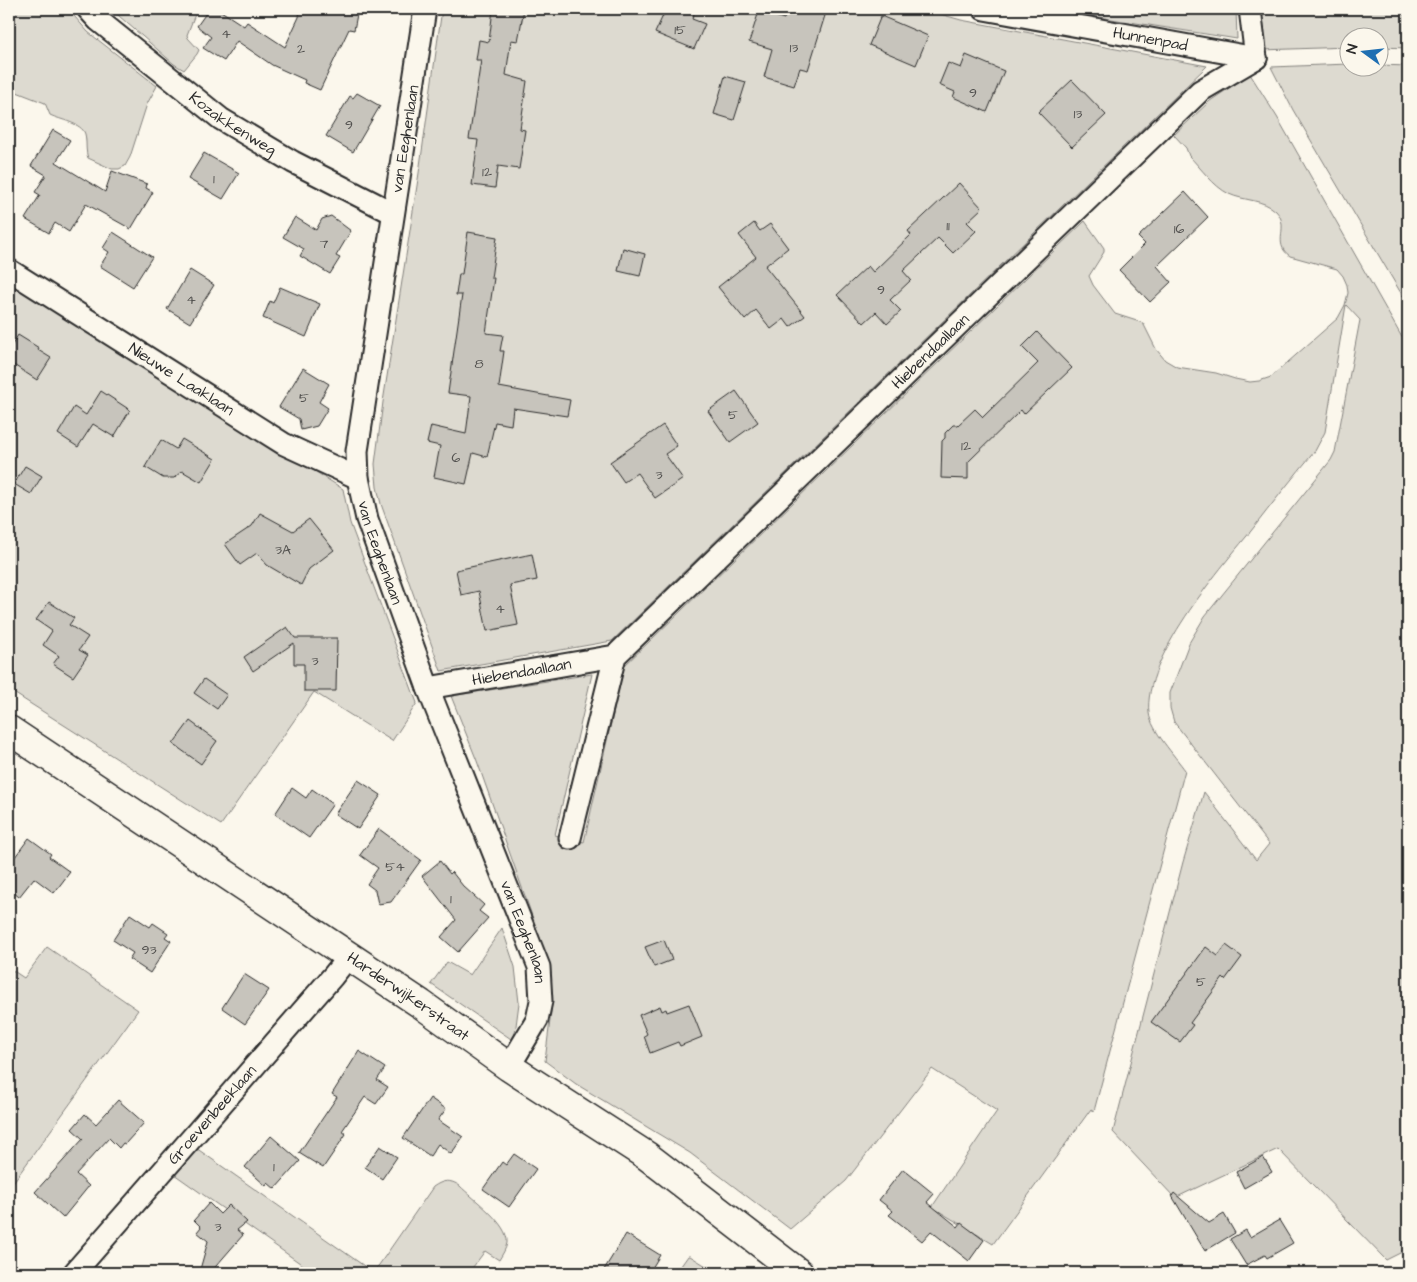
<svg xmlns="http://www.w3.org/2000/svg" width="1417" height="1282" font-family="'Architects Daughter',sans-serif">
  <rect width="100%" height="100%" fill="#fbf7ec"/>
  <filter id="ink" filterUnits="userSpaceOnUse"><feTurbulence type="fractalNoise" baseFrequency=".02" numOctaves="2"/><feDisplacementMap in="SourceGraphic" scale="10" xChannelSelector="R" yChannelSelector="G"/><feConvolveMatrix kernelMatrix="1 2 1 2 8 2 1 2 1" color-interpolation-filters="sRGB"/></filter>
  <g filter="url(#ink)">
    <g fill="#dddad0" stroke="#84827e">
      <path d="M 9,9 L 68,9 L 88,32 L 157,86 L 147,104 L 130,157 L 125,166 L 119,169 L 112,169 L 88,158 C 85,150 87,142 85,134 C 82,123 60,120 50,115 L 45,103 L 9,89 Z"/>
      <polygon points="111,9 197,9 187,35 188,38 199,50 197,54 184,70 174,64"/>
      <polygon points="442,9 923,9 961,20 1207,66 612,641 441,671 381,504 377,487 375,464 383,402 419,173"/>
      <polygon points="1048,9 1236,9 1237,39"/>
      <polygon points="1258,9 1408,9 1408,48 1380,47 1380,38 1350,38 1349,47 1262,50"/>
      <polygon points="1349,64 1350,68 1380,68 1380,65 1408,66 1408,305 1293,110 1271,67"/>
      <path d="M 1250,74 L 1277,117 L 1408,348 L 1408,1249 L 1386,1260 L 1278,1149 L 1175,1198 L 1113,1132 L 1183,862 L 1204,792 L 1256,860 L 1269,844 L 1174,722 L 1170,708 L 1170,693 L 1189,643 L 1205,616 L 1331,460 L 1335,452 L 1360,320 L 1346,305 L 1325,432 L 1315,451 C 1293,477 1272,504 1251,531 C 1218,571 1143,659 1149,713 C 1151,730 1175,756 1185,770 L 1094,1111 L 1091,1109 L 993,1244 L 932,1207 L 997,1111 L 932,1069 L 846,1181 L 790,1229 L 690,1153 L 576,1084 L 545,1061 L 552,1004 L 549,974 L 541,941 L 477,761 L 451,696 L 592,674 L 555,835 L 584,842 L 624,666 L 1085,221 L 1104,248 L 1104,252 L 1089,276 L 1093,285 L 1115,314 L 1143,323 L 1156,349 L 1165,360 L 1177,367 L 1216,373 L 1235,379 L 1250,382 L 1259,381 L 1271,377 L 1338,318 L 1345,305 L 1348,293 L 1347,285 L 1343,276 L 1337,269 L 1290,256 C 1271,243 1291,227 1276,211 C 1263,199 1244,201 1229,194 C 1213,186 1201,168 1189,156 L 1186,148 L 1174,135 L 1210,101 Z"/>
      <polygon points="9,278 343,489 350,523 417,703 392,741 314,692 221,825 9,690"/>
      <polygon points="502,928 515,967 519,1003 514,1041 431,984 447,962 470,975"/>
      <polygon points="47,947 138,1010 9,1188 9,968 24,978"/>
      <path d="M 196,1148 L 367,1268 L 376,1268 L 379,1265 L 433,1187 C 443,1180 450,1179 460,1186 C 473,1199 509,1224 507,1243 C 506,1249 502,1255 499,1260 L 485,1251 L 470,1271 L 473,1273 L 314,1273 L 174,1174 Z"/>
      <polygon points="688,1256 690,1256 711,1269 712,1273 676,1273"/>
    </g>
    <g fill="#c7c4bc" stroke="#2b2b2b">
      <polygon points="209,9 218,9 244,26 247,22 285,47 299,17 300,9 358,9 354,30 349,29 320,90 304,83 305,80 272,65 237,41 224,61 203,48 211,37 197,26"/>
      <polygon points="493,9 524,9 518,41 511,40 506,75 527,81 520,129 525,130 519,169 498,166 495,188 472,185 478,140 469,139 481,60 476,60 479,40 489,42"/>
      <polygon points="666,9 696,9 692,19 705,24 694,49 655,33"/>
      <polygon points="787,9 827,9 808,70 800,68 794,86 764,77 772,49 749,42 759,11 784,19"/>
      <polygon points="881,16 928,36 916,65 869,45"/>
      <polygon points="966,55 1004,71 987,112 953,97 955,92 939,85 948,63 961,68"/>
      <polygon points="725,76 746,82 734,120 714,114"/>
      <polygon points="1072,80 1106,115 1072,147 1038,112"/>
      <polygon points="357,93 380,106 353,152 326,136 350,96 353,98"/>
      <polygon points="53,130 70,140 56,162 105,192 112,171 147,184 146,188 153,192 131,229 86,204 69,232 55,223 49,233 25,219 40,195 35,192 46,175 31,166"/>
      <polygon points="204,153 239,173 223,199 188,179"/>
      <polygon points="959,183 982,208 967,222 976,231 953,253 938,238 903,271 911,280 890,300 901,311 887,324 876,312 864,323 837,295 868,266 873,272 911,235 908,231"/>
      <polygon points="1185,192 1208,217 1157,266 1171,282 1150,302 1119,270 1145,244 1138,237"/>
      <polygon points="331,216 351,231 336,256 340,258 330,274 300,256 304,249 283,237 295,217 316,230 322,219"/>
      <polygon points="754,223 760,231 770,224 788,248 765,266 805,316 790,327 784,319 771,329 756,310 745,320 718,287 756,257 739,235"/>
      <polygon points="113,232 152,257 133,287 100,266 109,252 103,248"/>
      <polygon points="468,232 497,237 491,278 494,278 486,333 503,335 500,351 504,351 499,387 570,400 567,416 513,408 511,425 495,422 487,457 473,453 466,484 434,477 440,446 427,443 431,426 466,434 471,396 448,393 462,295 456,295 459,274 462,274"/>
      <polygon points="623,248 645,254 640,276 618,271"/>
      <polygon points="190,270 214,285 190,323 167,309"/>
      <polygon points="280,287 320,304 306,337 263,318 270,301 273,303"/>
      <polygon points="1037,332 1072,368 1024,414 1021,410 968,462 968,479 941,478 942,441 945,438 945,433 953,425 958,425 975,409 983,417 1038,363 1022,347"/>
      <polygon points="18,335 39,348 38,350 51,358 37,380 9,362 9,350"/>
      <polygon points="303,368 329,384 319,402 328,408 317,426 301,430 299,419 279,407"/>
      <polygon points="101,391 130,410 114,437 93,424 78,447 58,434 74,407 86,415"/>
      <polygon points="736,391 758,422 730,442 708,411"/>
      <polygon points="663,425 677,446 665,454 683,479 655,498 637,473 624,482 610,462"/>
      <polygon points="182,439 215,459 201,482 182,471 174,478 163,478 145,467 161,440 176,449"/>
      <polygon points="25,466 42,476 31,494 14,484"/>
      <polygon points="260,513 293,531 309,519 334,550 309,569 301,585 267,565 257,553 240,565 225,544 252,526"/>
      <polygon points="532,554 537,580 510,585 518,625 487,631 479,591 461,595 456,570"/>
      <polygon points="49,602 74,618 69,625 88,637 79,650 88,655 73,677 53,664 59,656 43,645 52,631 36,620"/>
      <polygon points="287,627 295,638 337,638 336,691 304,691 304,664 294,664 294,643 253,671 244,657"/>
      <polygon points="204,679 227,695 217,709 194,693"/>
      <polygon points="190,721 217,741 201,764 173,744"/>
      <polygon points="358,780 381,795 358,829 335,814"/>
      <polygon points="292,788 306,798 312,789 333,804 309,838 275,814"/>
      <polygon points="379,829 421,860 391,902 378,904 375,890 367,884 378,868 360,855"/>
      <polygon points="29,838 51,854 49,857 70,872 54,893 34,878 19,897 9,889 9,865"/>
      <polygon points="440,861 450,874 452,872 463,886 484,905 479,911 488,918 458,952 441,937 456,920 422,876"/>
      <polygon points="130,914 150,927 153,923 168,933 165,937 171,941 150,973 129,959 133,953 113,940"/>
      <polygon points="664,940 672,960 654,967 645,947"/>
      <polygon points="1226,945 1242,957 1225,980 1223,978 1190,1023 1193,1025 1180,1042 1151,1022 1206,947 1218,956"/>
      <polygon points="244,974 269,990 245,1024 222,1008"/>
      <polygon points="689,1004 702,1037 680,1046 678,1042 650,1053 644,1036 647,1034 639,1015 660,1006 662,1011 666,1009 667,1012"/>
      <polygon points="359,1051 385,1068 377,1080 388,1087 376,1104 365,1097 342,1131 346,1134 323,1168 299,1153 337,1097 332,1094"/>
      <polygon points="430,1098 446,1109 438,1120 463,1137 451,1154 438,1144 430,1156 403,1138"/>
      <polygon points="118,1100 144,1123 125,1144 123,1143 119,1148 109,1138 76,1174 89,1186 63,1218 35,1192 83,1139 72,1129 85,1114 96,1124"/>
      <polygon points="271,1136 300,1161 275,1189 268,1183 266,1186 245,1167"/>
      <polygon points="380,1146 397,1157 382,1179 365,1167"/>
      <polygon points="514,1154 536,1169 509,1207 483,1189 502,1162 506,1165"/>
      <polygon points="1263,1157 1272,1172 1244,1188 1236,1172"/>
      <polygon points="903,1169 934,1194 927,1202 958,1227 961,1223 984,1240 969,1261 931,1231 922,1241 889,1215 893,1211 879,1200"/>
      <polygon points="1174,1193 1209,1223 1224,1214 1235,1233 1205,1251 1172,1196"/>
      <polygon points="209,1203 220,1214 229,1205 247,1222 237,1230 243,1235 210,1273 199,1273 208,1241 197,1232 201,1227 194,1220"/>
      <polygon points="1279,1220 1293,1243 1267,1258 1265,1255 1246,1265 1230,1239 1246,1230 1250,1237"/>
      <polygon points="626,1234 660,1255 649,1273 602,1273"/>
    </g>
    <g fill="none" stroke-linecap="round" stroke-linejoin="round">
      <defs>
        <g id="minor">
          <path id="s1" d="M 88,9 L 98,20 L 221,119 L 293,162 L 393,213"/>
          <path id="s2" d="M 425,9 L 357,451 L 358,478 L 367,519 L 428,688 L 539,967 L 541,1001 L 537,1020 L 509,1067"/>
          <path id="s3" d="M 984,9 L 1256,58"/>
          <polyline points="1250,9 1256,58"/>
          <path id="s4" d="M 9,270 L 284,444 L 358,478"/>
          <path id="s5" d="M 428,688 L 615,656"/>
          <path id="s6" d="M 570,838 L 615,656 L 1200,91 L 1256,58"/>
          <path id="s7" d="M 74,1273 L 333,976 L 349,956"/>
        </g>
        <g id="secondary">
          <path id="s8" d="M 9,730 L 421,1004 L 509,1067 L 647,1156 L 799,1273"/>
        </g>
      </defs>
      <use href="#minor" stroke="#2b2b2b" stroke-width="25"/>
      <use href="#secondary" stroke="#2b2b2b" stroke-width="31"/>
      <use href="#minor" stroke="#fbf7ec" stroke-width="21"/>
      <use href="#secondary" stroke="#fbf7ec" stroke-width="28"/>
    </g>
  </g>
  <g text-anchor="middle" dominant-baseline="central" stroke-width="4" stroke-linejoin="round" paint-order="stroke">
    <g font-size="14" fill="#52514f">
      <text x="680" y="30">15</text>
      <text x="226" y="34">4</text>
      <text x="794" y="48">13</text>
      <text x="301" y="49">2</text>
      <text x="973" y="93">9</text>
      <text x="1078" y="114">13</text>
      <text x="349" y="125">9</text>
      <text x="487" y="172">12</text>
      <text x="214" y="179">1</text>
      <text x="948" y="226">11</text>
      <text x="1179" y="229">16</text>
      <text x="324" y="244">7</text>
      <text x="881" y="290">9</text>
      <text x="191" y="300">4</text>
      <text x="479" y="364">8</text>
      <text x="304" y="398">5</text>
      <text x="733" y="415">5</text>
      <text x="966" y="446">12</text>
      <text x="456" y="458">6</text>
      <text x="659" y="475">3</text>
      <text x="283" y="550">3A</text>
      <text x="500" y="609">4</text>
      <text x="315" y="661">3</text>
      <text x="395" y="867">54</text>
      <text x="451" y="899">1</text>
      <text x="149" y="950">93</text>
      <text x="1201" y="982">5</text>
      <text x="274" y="1167">1</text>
      <text x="218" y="1227">3</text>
    </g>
    <g font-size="16" fill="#2b2b2b" stroke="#fbf7ec">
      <text stroke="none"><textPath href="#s3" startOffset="169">Hunnenpad</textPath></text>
      <text stroke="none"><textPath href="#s1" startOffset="185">Kozakkenweg</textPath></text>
      <text transform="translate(405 139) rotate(-81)">van Eeghenlaan</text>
      <text stroke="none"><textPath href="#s6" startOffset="626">Hiebendaallaan</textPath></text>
      <text stroke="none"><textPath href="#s4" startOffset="204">Nieuwe Laaklaan</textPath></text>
      <text stroke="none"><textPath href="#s2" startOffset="552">van Eeghenlaan</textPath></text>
      <text stroke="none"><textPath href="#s5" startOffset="95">Hiebendaallaan</textPath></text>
      <text stroke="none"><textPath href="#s2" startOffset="958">van Eeghenlaan</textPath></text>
      <text stroke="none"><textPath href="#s8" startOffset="480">Harderwijkerstraat</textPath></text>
      <text stroke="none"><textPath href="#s7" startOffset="210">Groevenbeeklaan</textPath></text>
    </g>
  </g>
  <rect width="1417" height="1282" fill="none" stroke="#fbf7ec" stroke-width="30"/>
  <rect x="15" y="15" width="1387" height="1252" fill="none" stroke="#2b2b2b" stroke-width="2" filter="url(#ink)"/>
  <g transform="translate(1364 52) rotate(285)"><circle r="24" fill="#fbf7ec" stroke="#a8a59f"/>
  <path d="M0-4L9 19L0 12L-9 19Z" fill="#1f6fb2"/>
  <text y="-8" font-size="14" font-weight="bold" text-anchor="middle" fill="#2b2b2b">N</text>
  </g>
</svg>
